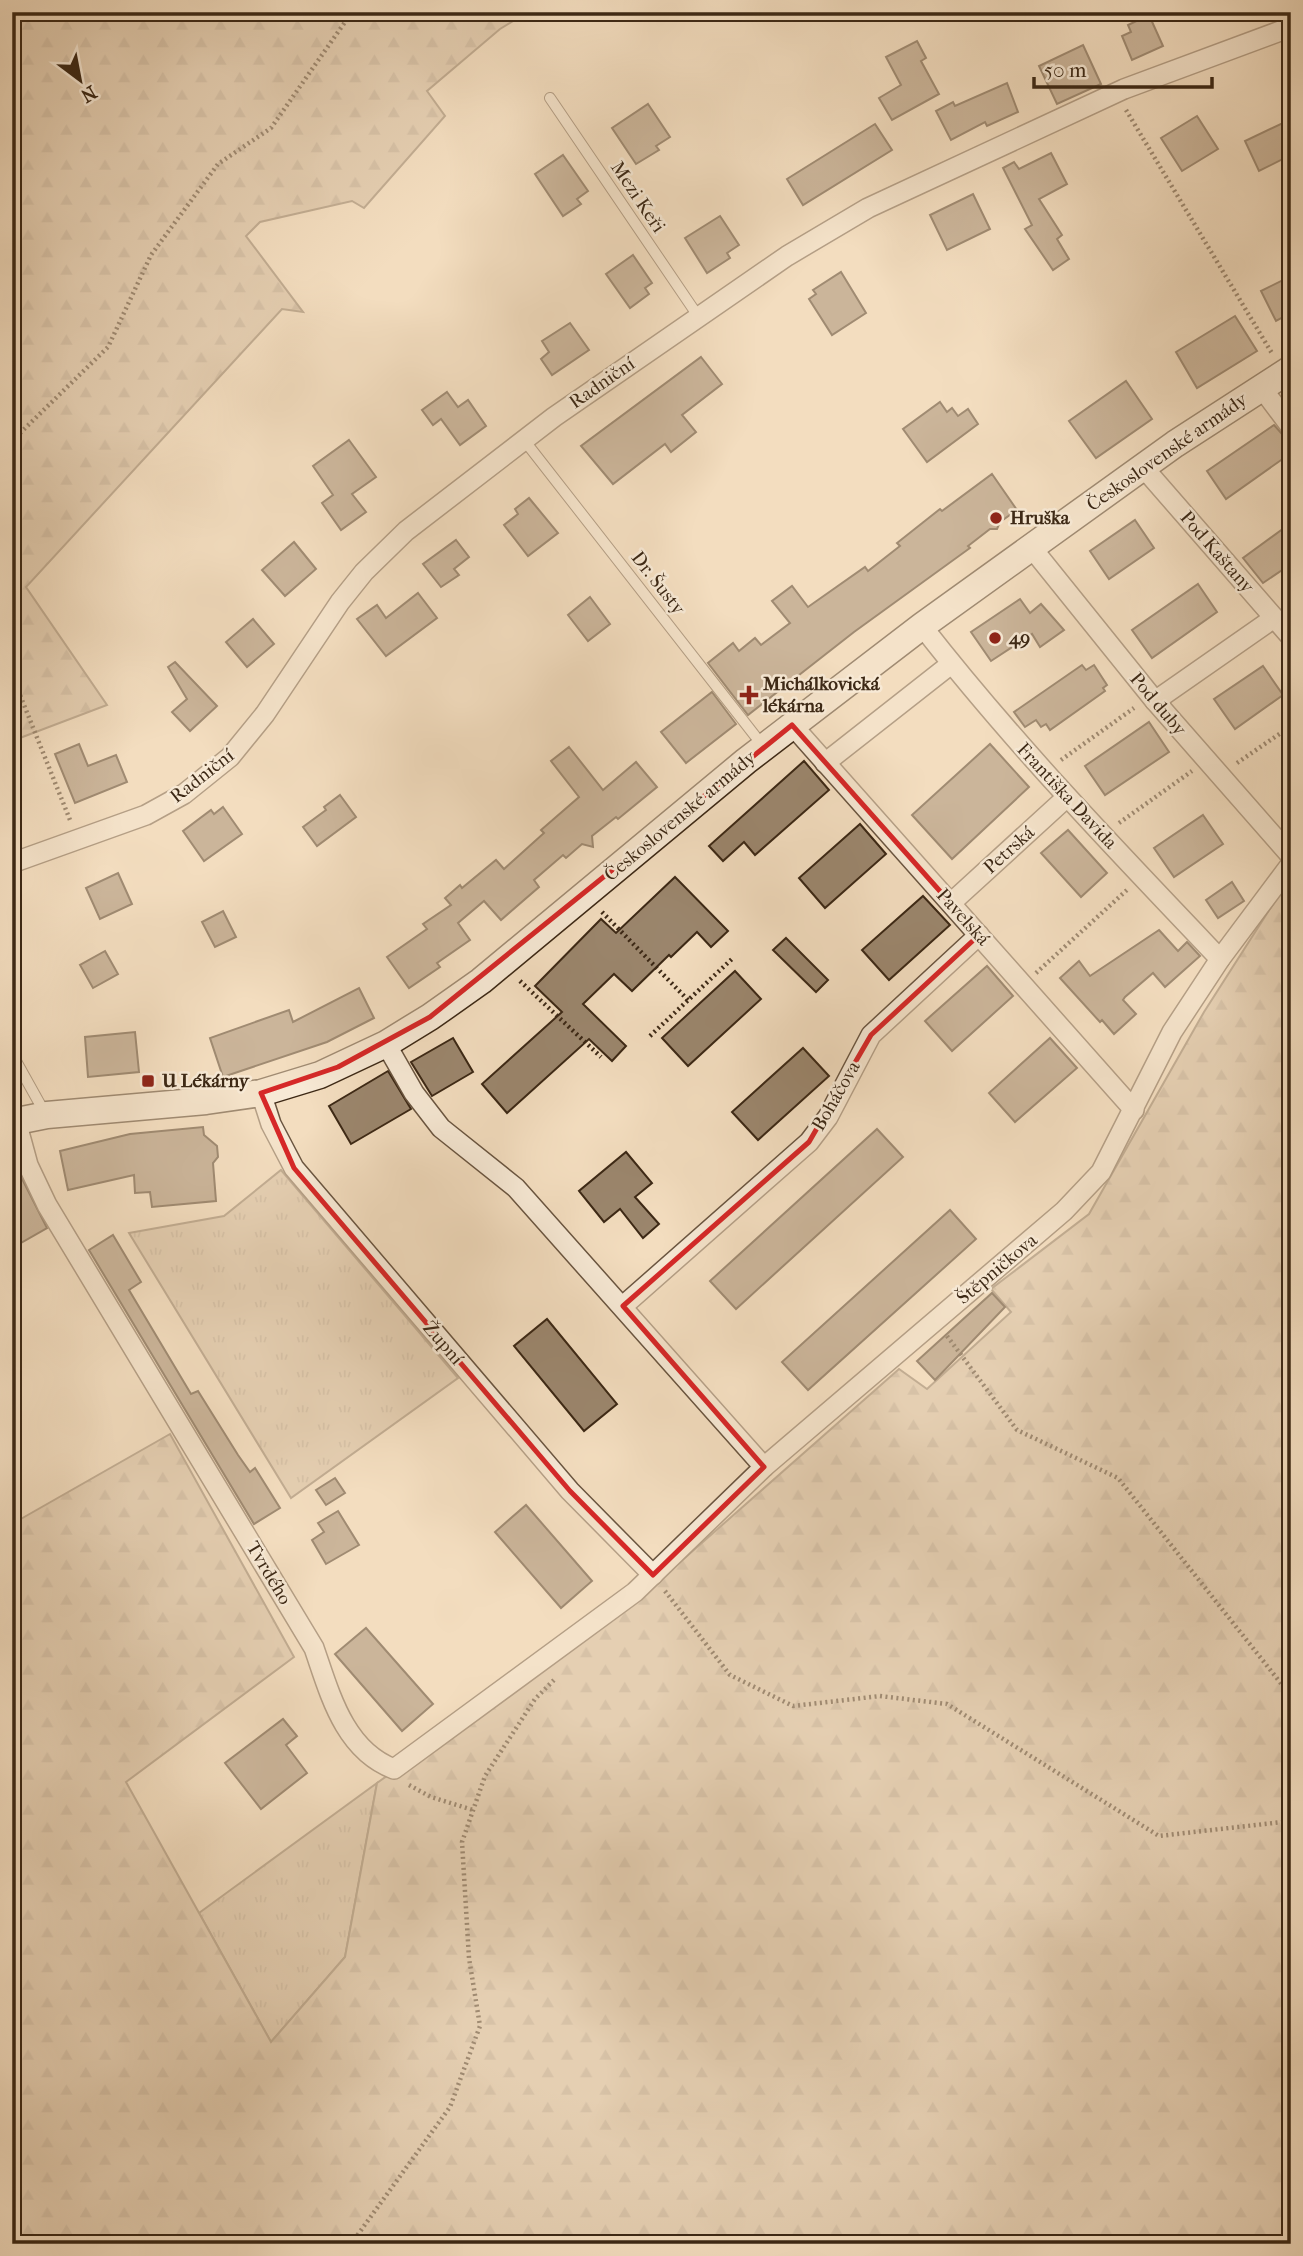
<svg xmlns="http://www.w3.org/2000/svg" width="1303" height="2256" font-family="'IM FELL French Canon',serif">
  <defs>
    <pattern id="grass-tufts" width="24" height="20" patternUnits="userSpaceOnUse" patternTransform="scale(1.75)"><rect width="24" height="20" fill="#d4bea2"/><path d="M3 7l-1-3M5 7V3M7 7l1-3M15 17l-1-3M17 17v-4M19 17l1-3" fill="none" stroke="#b7a38b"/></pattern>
    <pattern id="forest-firs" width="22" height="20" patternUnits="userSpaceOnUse" patternTransform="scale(1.75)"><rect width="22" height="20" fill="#d4bea2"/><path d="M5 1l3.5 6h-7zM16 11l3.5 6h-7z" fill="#b7a38b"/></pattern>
  </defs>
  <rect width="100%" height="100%" fill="#f3ddbf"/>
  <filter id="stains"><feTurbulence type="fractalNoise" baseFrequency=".00286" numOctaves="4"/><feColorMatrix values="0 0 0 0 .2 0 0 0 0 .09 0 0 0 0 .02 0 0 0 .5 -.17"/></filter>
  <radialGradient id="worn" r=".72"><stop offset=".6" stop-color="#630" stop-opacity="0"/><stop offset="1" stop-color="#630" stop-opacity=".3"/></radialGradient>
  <g fill="url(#grass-tufts)" stroke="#88735c" stroke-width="2">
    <polygon points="281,1170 458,1378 291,1498 129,1233 224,1216"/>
    <polygon points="377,1783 345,1957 271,2042 199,1913"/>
  </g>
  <g fill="url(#forest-firs)" stroke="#88735c" stroke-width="2">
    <polygon points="12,12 528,12 500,29 427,91 445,116 364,208 352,201 260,222 246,236 303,312 282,309 26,587 107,705 12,741"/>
    <polygon points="1291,876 1291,2244 12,2244 12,1524 170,1434 294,1657 126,1782 271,2042 345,1957 377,1783 653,1586 899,1369 927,1389 1011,1312 991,1289 1089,1214 1204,1012"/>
  </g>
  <g fill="#9b866d" stroke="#3c2815" stroke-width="2">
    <polygon points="1149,15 1163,46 1132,60 1122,36 1131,32 1128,25"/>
    <polygon points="917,41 926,58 921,61 939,94 892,120 879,98 901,85 886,57"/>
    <polygon points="1083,45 1101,84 1057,104 1039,66"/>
    <polygon points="1007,83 1018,112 987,126 985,122 951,140 936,111 953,102 955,106"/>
    <polygon points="648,104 670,137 656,146 659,150 636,164 612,128"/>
    <polygon points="1197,116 1218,149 1182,171 1161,138"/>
    <polygon points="1285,122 1291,133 1291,155 1259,171 1245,141"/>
    <polygon points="875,124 892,150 803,205 787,179"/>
    <polygon points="1051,153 1067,184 1039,199 1062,235 1057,239 1069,259 1053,270 1025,229 1032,225 1003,168 1014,162 1019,169"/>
    <polygon points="563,155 588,191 577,199 581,204 563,216 535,174"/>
    <polygon points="973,194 990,229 947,250 930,215"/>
    <polygon points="720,216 739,245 727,253 730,258 707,273 685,238"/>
    <polygon points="633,255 652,283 645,288 649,294 630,308 606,274"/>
    <polygon points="841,272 866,313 832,335 809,299 816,294 813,290"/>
    <polygon points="1291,276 1291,313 1276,321 1261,291"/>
    <polygon points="1235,316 1257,351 1197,388 1176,352"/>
    <polygon points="570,323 589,350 552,375 541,359 549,352 542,341"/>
    <polygon points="701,357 722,384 682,415 696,432 671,452 665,444 613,484 581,446"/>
    <polygon points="1126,381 1152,419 1096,458 1069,421"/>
    <polygon points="447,392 458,407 468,400 486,426 460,445 441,419 433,425 422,410"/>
    <polygon points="940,402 947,412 952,408 958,416 968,409 978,424 927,462 903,429"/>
    <polygon points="1274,425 1291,444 1291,453 1226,499 1207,471"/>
    <polygon points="349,440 376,477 352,494 366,512 341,530 322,503 333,495 313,466"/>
    <polygon points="992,474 1017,510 1000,522 997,529 990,529 968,546 970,548 854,632 748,715 708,663 733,643 739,651 755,638 761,645 790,623 772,601 792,586 808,607 865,567 868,571 900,546 897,543 940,509 942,511"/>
    <polygon points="529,498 558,533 528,556 504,525 518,514 515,509"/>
    <polygon points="1135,520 1154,548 1109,579 1090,551"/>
    <polygon points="1291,523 1291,564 1263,583 1243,558"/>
    <polygon points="456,540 469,557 454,569 459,575 441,587 423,564"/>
    <polygon points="294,542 316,569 285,596 262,570"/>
    <polygon points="1198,584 1217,612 1152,658 1132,630"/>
    <polygon points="418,593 437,618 386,656 357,619 377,605 386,618"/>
    <polygon points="590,597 610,624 588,641 568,615"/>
    <polygon points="1020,599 1030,613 1041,604 1064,630 1040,647 1032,634 991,661 971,632"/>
    <polygon points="253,619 274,644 247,667 226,642"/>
    <polygon points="175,662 217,706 190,731 172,712 187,699 168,667"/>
    <polygon points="1082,665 1086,670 1094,665 1107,685 1103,688 1105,691 1050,730 1046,724 1041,727 1036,720 1025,727 1014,712"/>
    <polygon points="1263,666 1283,695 1235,729 1214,699"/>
    <polygon points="712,692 736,724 686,763 661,732"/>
    <polygon points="1149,722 1169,752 1105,795 1085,766"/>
    <polygon points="79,744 88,766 116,755 127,782 75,803 55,754"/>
    <polygon points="990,744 1029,787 952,859 912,815"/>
    <polygon points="569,747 603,790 636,762 657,787 618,819 616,817 592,836 593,847 582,844 566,858 563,855 534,880 539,887 501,920 484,901 458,923 470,940 437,963 440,967 409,988 387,957 427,929 423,924 451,905 445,898 460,885 462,888 496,860 504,869 544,833 541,830 579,797 551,761"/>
    <polygon points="804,761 829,790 755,855 744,842 723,861 709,846"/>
    <polygon points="340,795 356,817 317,846 303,827 326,810 324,807"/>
    <polygon points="223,807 242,834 204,861 183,831 211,810 214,814"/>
    <polygon points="1203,815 1223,844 1174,877 1154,848"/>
    <polygon points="860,824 886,854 825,908 799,878"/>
    <polygon points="1068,830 1107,873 1081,897 1041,853"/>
    <polygon points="118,873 132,904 100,919 86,888"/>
    <polygon points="675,877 728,931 711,947 697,932 671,957 669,955 632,991 614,974 583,1004 626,1046 612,1061 589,1039 507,1113 482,1084 562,1012 535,986 601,919 616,933"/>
    <polygon points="1232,882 1244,901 1218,918 1206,900"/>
    <polygon points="923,896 950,925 889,980 862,950"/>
    <polygon points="223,911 236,937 215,947 202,922"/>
    <polygon points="1159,930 1178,951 1187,942 1200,956 1165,987 1153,973 1125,997 1123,1000 1136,1014 1114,1034 1102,1020 1100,1022 1060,978 1079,961 1090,976"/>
    <polygon points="786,938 828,980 816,992 773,950"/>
    <polygon points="105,951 118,974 93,988 80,965"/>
    <polygon points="987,966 1013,996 952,1051 925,1021"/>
    <polygon points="735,971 761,999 688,1066 662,1038"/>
    <polygon points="359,988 374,1018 327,1042 223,1077 210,1038 289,1010 293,1022"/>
    <polygon points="135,1032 139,1072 88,1077 85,1037"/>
    <polygon points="453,1038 473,1072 432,1096 411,1062"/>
    <polygon points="1050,1038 1077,1068 1015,1122 989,1093"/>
    <polygon points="803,1048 829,1076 758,1140 732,1112"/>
    <polygon points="388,1071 411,1109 351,1144 329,1106"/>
    <polygon points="203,1127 204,1135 217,1146 218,1157 213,1163 216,1201 152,1207 150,1192 135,1193 134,1175 68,1190 60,1151 130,1134"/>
    <polygon points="877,1129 903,1157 736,1309 710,1281"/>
    <polygon points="626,1152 652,1183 635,1197 659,1224 643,1238 620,1209 604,1222 579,1191"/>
    <polygon points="12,1159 47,1228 12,1248"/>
    <polygon points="950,1210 976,1239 808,1390 782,1362"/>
    <polygon points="113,1235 141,1282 129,1290 191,1394 198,1391 238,1455 250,1472 255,1468 280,1508 254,1524 89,1250"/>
    <polygon points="992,1293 1005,1307 935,1380 917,1361"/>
    <polygon points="547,1319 617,1404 584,1431 514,1346"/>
    <polygon points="335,1478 345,1493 326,1505 316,1490"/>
    <polygon points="526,1505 592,1581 561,1608 495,1532"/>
    <polygon points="338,1511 359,1545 326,1564 312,1540 324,1532 318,1523"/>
    <polygon points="366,1628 433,1704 402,1731 335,1654"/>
    <polygon points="283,1719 297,1736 286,1745 307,1773 261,1809 225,1763"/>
  </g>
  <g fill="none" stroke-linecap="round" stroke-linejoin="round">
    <defs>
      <g id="lane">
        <polyline points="550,98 698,316"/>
        <polyline points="524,440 763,746"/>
        <polyline points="12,1054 46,1115"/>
      </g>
      <g id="street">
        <polyline points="1261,387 1291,427"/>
        <polyline points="1143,467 1291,637"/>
        <polyline points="1031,547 1155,701 1291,856"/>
        <path d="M 922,626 C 1014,744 1117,851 1220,959"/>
        <polyline points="1155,701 1274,618"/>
        <polyline points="792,725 1134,1110"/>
        <polyline points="825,763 951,664"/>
        <polyline points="12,863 146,815 184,794 230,757 265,714 340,602 364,572 406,531 554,417 787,256 868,208 1124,89 1291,27"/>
        <polyline points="951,903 1067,797"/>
        <polyline points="386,1044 414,1093 441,1128 516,1188 764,1467"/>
        <polyline points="261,1093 271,1124 294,1168 570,1491 653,1575"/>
        <path d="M 16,1121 L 28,1165 L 47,1205 L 314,1648 C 330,1694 344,1750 394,1769 L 635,1592 L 764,1467 L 1064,1211 L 1101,1172 L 1172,1032 L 1220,959 L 1291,864"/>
        <polyline points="623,1306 809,1142 828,1117 871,1035 979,935"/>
      </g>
      <polyline id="secondary" points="12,1122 47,1115 206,1101 261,1093 320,1075 386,1044 430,1017 481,981 746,761 922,626 1175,444 1291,369"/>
    </defs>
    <use href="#lane" stroke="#6a5540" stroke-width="12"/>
    <use href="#street" stroke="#6a5540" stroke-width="22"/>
    <use href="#secondary" stroke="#3c2815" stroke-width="29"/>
    <g stroke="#3c2815" stroke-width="4.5" stroke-dasharray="2 3.5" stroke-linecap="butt">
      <polyline points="1126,110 1273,355"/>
      <polyline points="12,441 108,347 151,255 218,164 271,128 352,12"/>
      <polyline points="12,675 70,820"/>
      <polyline points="1061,760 1134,708"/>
      <polyline points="1237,763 1291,726"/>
      <polyline points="1119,823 1192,771"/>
      <polyline points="602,912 688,1000"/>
      <polyline points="1036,973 1128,889"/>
      <polyline points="520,981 601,1057"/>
      <polyline points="650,1036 734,957"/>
      <polyline points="947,1336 1017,1430 1118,1478 1291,1696"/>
      <polyline points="665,1591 730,1675 793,1706 880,1696 947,1704 1159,1836 1291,1821"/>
      <polyline points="409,1785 431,1797 473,1810"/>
      <polyline points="351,2244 450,2107 480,2026 469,1958 462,1842 485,1776 535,1699 554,1680"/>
    </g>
    <use href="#lane" stroke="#f7e9d5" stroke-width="10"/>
    <use href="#street" stroke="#f7e9d5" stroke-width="19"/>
    <use href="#secondary" stroke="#f7e9d5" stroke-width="26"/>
  </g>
  <path d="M0 0H1303V2256H0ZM 792,725 L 979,935 L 871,1035 L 809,1142 L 623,1306 L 764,1467 L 653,1575 L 570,1491 L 294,1168 L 261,1093 L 338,1067 L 430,1017 Z" fill="#f3ddbf" fill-opacity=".55" fill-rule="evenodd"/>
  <path fill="none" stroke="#d62828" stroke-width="5" stroke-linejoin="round" d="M 792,725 L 979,935 L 871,1035 L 809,1142 L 623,1306 L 764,1467 L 653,1575 L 570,1491 L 294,1168 L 261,1093 L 338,1067 L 430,1017 Z"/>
  <g fill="#8f2418" stroke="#f7e9d5" stroke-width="2.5">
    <circle cx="996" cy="518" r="7"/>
    <circle cx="995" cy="638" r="7"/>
    <path d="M745.5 684.5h7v7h7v7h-7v7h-7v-7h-7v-7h7z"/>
    <rect x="141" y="1074" width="14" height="14" rx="3.5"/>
  </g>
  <g text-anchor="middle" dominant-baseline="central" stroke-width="5" stroke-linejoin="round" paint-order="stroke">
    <g font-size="19" fill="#3c2815" stroke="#f7e9d5">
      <text transform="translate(638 197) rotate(56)">Mezi Keři</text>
      <text transform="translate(602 383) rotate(-35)">Radniční</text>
      <text transform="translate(1167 452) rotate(-35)">Československé armády</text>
      <text transform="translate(1217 552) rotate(49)">Pod Kaštany</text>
      <text transform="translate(658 583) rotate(52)">Dr. Šusty</text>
      <text transform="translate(1158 704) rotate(50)">Pod duby</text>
      <text transform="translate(202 776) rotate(-38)">Radniční</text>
      <text transform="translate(1067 796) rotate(47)">Františka Davida</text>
      <text transform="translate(680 816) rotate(-40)">Československé armády</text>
      <text transform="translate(1009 850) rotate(-42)">Petrská</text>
      <text transform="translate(963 917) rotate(48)">Pavelská</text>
      <text transform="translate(836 1096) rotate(-60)">Boháčova</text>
      <text transform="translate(997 1269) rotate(-40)">Štěpničkova</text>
      <text transform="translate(443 1343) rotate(49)">Župní</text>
      <text transform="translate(269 1573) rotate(59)">Tvrdého</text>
    </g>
    <g font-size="19" font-weight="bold" fill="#3c2815" stroke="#f7e9d5" text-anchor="start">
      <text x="1010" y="518">Hruška</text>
      <text x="1009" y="638">49</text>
      <text x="763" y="684">Michálkovická<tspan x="763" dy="22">lékárna</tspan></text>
      <text x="162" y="1081">U Lékárny</text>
    </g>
  </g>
  <rect width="1303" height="2256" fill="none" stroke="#f3ddbf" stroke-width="42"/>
  <rect x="14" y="14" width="1275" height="2228" fill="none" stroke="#3c2815" stroke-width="3.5"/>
  <rect x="21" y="21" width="1261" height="2214" fill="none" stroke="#3c2815" stroke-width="2"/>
  <g transform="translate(80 80) rotate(148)" stroke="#f7e9d5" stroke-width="5" paint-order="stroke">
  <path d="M0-5L12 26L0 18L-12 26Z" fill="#3c2815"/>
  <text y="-10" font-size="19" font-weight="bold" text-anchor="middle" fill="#3c2815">N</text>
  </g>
  <path d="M1034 77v10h178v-10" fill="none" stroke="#3c2815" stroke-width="3.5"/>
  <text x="1044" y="77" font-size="21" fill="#3c2815" stroke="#f7e9d5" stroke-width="5" paint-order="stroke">50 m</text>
  <rect width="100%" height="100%" filter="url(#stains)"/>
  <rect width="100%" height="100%" fill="url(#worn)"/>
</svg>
